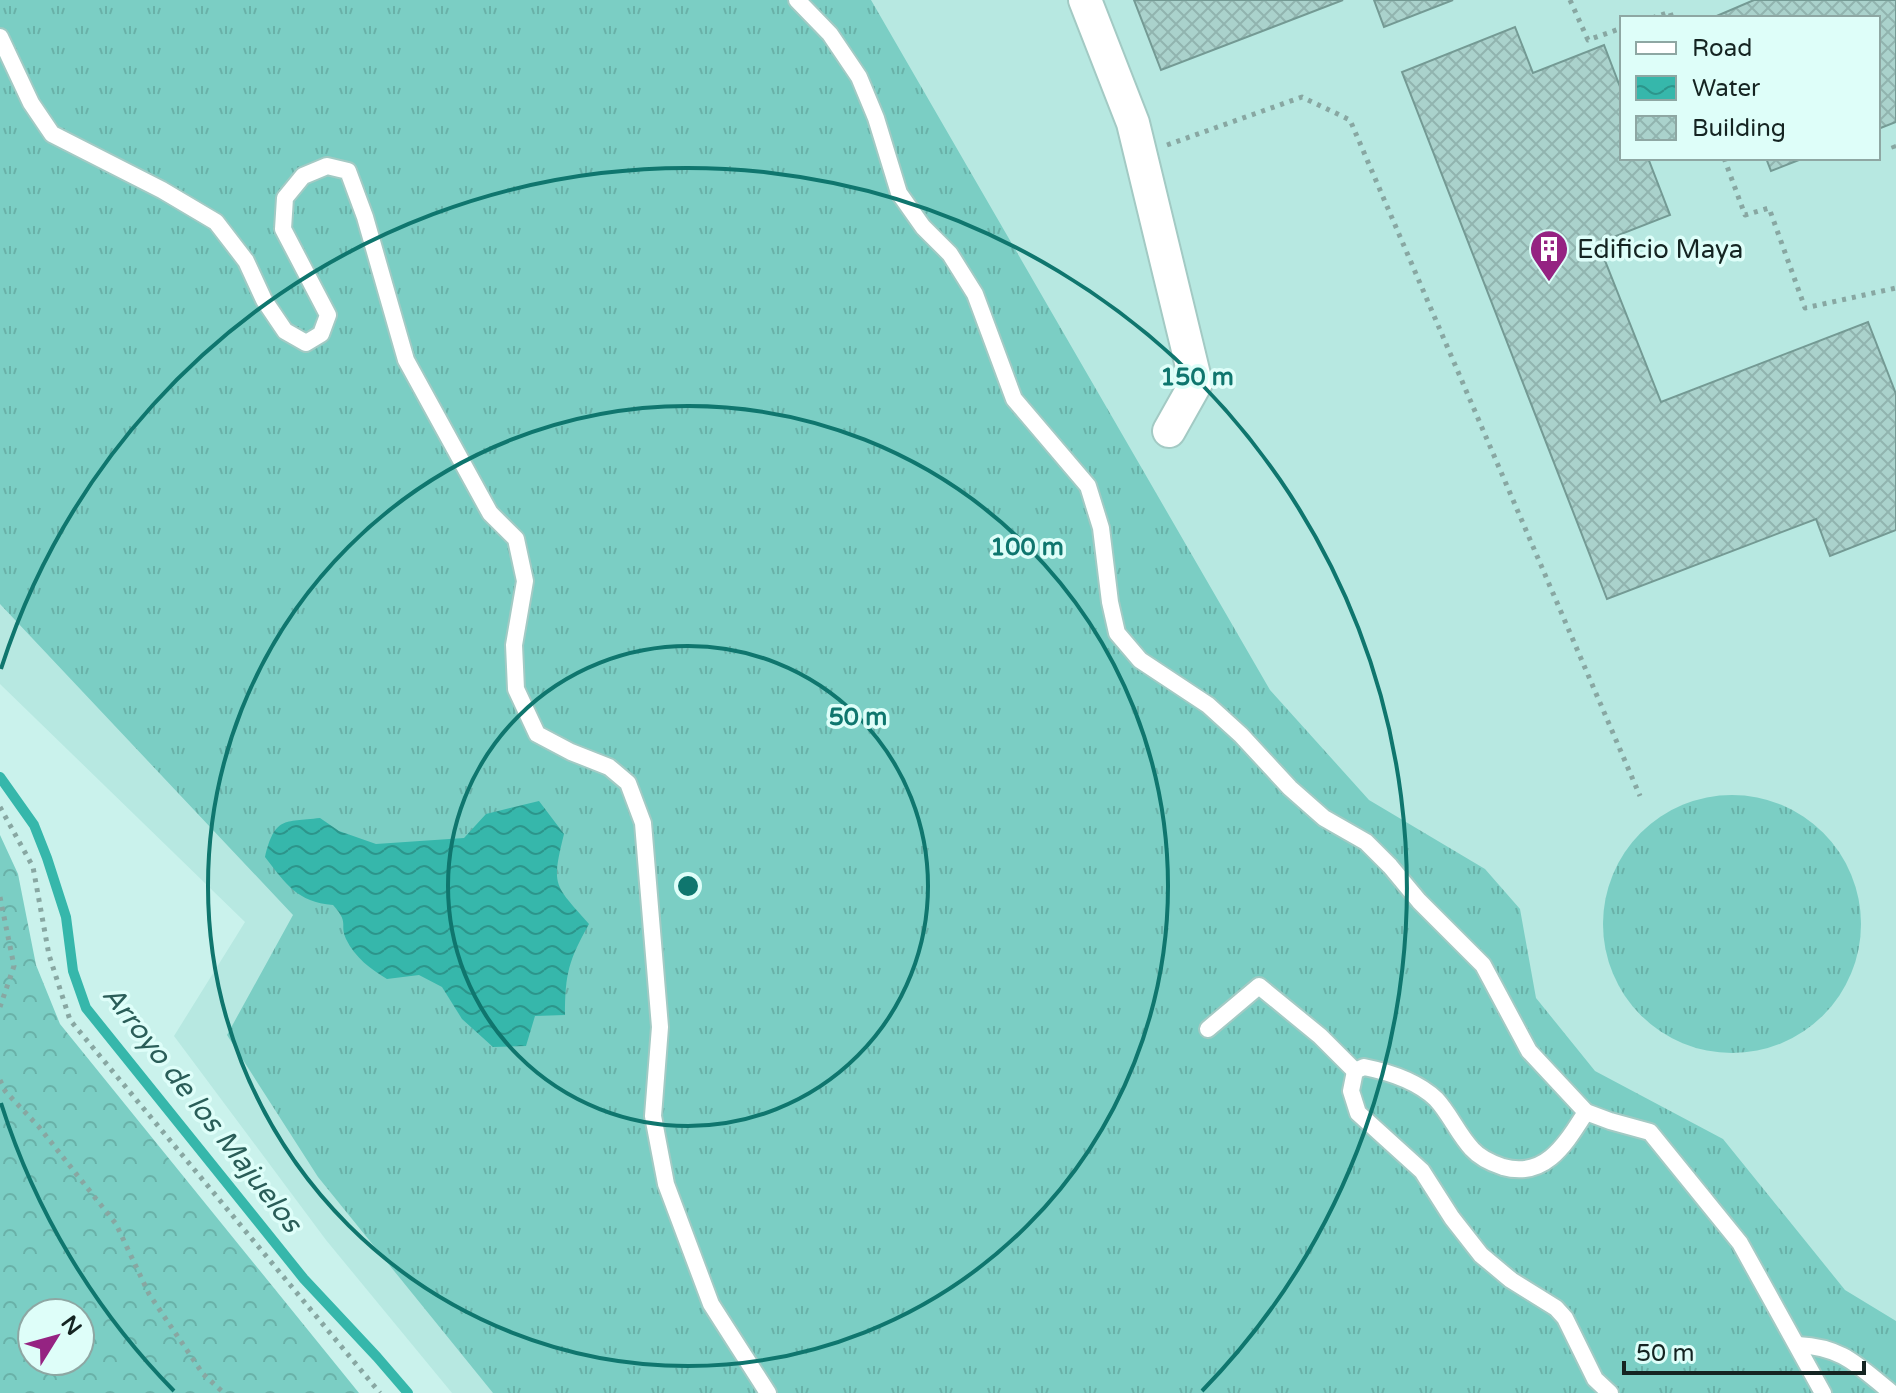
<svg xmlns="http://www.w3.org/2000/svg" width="1896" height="1393" font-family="'Varela Round',sans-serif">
  <defs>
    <pattern id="grass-tufts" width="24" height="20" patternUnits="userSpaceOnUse" patternTransform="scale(2)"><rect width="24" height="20" fill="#7bcec4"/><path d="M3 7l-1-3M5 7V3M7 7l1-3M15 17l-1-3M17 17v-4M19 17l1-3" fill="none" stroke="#69b1a8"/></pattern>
    <pattern id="forest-crowns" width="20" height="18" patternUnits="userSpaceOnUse" patternTransform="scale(2)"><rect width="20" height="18" fill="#7bcec4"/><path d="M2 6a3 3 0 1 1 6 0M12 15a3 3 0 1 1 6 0" fill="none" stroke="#69b1a8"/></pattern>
    <pattern id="water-waves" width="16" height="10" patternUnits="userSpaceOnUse" patternTransform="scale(2)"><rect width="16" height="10" fill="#36b7ab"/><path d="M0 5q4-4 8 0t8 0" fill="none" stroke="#2c958b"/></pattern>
    <pattern id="building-cross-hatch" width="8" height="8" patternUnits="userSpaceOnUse" patternTransform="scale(2)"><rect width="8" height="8" fill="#aad2cc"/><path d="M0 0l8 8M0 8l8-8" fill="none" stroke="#91b4af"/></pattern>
  </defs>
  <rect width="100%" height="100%" fill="#caf2ec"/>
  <path fill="#b7e8e1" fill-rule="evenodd" d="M 0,0 L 1896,0 L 1896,1393 L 452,1393 L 326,1240 L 174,1036 L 245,922 L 0,684 ZM 1622,18 L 1878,18 L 1878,158 L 1622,158 Z"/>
  <g fill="url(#grass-tufts)">
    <polygon points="0,0 871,0 1270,690 1369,800 1485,869 1520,909 1536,998 1595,1071 1723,1139 1845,1290 1896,1321 1896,1393 493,1393 318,1177 227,1035 293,915 0,604"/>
    <circle cx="1732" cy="924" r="129"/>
  </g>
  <path fill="url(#forest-crowns)" fill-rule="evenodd" d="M 0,835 L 18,874 L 36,965 L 60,1024 L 359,1393 L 0,1393 ZM 32,1313 L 80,1313 L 80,1361 L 32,1361 Z"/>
  <path fill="url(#water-waves)" d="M 539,801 L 564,834 C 551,887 554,884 589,924 C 569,960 565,973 565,1015 L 535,1016 L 526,1046 L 493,1047 L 462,1019 L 442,987 L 419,975 L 387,979 C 371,969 355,958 346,939 C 339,923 350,924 333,905 C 297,902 286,884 265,857 C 275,817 283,822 320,818 L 339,831 L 376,844 L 464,838 L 486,814 Z"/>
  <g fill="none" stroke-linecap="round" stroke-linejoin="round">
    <polyline stroke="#36b7ab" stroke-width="10" points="0,777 34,825 47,858 66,917 73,971 86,1008 304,1279 377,1357 408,1393"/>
  </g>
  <g fill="url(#building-cross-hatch)" stroke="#749a94" stroke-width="2">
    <polygon points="1134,0 1343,0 1161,70"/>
    <polygon points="1374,0 1453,0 1384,27"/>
    <polygon points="1754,0 1896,0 1896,122 1878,129 1878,18 1712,18"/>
    <polygon points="1515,27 1533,73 1604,45 1622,92 1622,158 1648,158 1670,215 1598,243 1661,402 1868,322 1896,394 1896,530 1830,556 1816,519 1607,599 1402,72"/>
    <polygon points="1766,158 1804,158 1771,171"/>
  </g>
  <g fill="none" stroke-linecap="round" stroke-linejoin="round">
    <defs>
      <g id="lane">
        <polyline points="797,0 830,34 859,77 876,118 899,193 923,227 950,254 975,294 1014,399 1088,486 1101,528 1110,602 1117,633 1140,660 1208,705 1241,735 1290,788 1324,818 1366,842 1390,866 1419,901 1483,965 1529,1051 1586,1112 1610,1121 1650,1132 1740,1243 1823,1393"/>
        <polyline points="0,37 31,103 52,134 162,190 216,222 246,261 264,300 285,331 306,343 321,334 328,315 283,229 285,198 303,176 327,166 348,171 365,217 406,360 490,513 516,539 525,581 514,645 516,689 537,734 571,752 609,767 628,783 643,823 660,1027 653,1116 666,1184 711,1304 768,1393"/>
        <polyline points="1208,1029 1259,986 1320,1036 1355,1071"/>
        <path d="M 1586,1112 C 1566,1143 1546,1179 1503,1167 C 1491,1163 1480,1158 1472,1149 C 1458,1134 1450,1114 1436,1099 C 1417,1081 1389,1072 1364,1067 L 1355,1071 L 1351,1091 L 1358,1113 L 1422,1171 L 1452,1218 L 1481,1255 L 1511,1280 L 1556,1308 L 1565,1318 L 1595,1379 L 1610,1393"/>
        <path d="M 1798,1345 C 1843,1347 1858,1366 1892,1393"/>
      </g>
      <polyline id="street" points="1085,0 1133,123 1196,383 1169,431"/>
    </defs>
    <use href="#lane" stroke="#a3cac4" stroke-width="20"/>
    <use href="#street" stroke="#a3cac4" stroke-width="36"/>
    <g stroke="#88a7a2" stroke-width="5" stroke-dasharray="4 6" stroke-linecap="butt">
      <polyline points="1570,0 1588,40 1622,28"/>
      <polyline points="1652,18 1670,12 1672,18"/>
      <polyline points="1167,145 1302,97 1350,120 1640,796"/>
      <polyline points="1893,145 1896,153"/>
      <polyline points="1724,158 1745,215 1769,208 1805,308 1896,288"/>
      <polyline points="0,807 33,867 49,955 70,1020 380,1393"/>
      <polyline points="0,897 14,966 0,1007"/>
      <polyline points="0,1080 5,1091 39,1127 116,1224 149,1294 203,1374 224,1393"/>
    </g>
    <use href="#lane" stroke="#fff" stroke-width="16"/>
    <use href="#street" stroke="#fff" stroke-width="32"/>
  </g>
  <g fill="none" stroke="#0f766e" stroke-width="4">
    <circle cx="688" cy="886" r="240"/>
    <circle cx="688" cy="886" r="480"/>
    <path d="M174 1391A720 720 0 0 1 1 1103M1 669A720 720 0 1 1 1202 1391"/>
  </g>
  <defs>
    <symbol id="building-pin" viewBox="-11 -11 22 30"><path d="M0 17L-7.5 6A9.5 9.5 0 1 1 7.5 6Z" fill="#952382" stroke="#defef9"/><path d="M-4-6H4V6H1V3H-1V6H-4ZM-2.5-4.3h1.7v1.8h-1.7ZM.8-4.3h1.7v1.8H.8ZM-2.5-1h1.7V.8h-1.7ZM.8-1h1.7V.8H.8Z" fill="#fff"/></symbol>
  </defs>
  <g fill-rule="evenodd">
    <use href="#building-pin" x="1527" y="227" width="44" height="60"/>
  </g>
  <g text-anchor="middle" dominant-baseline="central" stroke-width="7" stroke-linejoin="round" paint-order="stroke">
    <g font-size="26" fill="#152422" stroke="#defef9" text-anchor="start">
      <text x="1577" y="249">Edificio Maya</text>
    </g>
    <g font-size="28" font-style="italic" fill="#2a5d58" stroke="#defef9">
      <text transform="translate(202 1109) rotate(52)">Arroyo de los Majuelos</text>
    </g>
  </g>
  <circle cx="688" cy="886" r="12" fill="#0f766e" stroke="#defef9" stroke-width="4"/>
  <g font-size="24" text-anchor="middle" font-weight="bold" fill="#0f766e" stroke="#defef9" stroke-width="7" stroke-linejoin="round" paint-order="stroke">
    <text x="1197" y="385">150 m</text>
    <text x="1027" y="555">100 m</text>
    <text x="858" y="725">50 m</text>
  </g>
  <rect x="1620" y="16" width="260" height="144" fill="#defef9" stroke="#8ea7a3" stroke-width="2"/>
  <rect x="1636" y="42" width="40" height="12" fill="#ffffff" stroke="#8ea7a3" stroke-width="2"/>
  <text x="1692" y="56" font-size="24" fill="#152422">Road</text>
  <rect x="1636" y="76" width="40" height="24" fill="url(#water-waves)" stroke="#8ea7a3" stroke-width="2"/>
  <text x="1692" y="96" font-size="24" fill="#152422">Water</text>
  <rect x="1636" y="116" width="40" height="24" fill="url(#building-cross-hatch)" stroke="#8ea7a3" stroke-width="2"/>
  <text x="1692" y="136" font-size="24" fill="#152422">Building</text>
  <g transform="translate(56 1337) rotate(53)"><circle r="38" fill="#defef9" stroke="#8ea7a3" stroke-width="2"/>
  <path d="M0-6L14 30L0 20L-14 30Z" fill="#952382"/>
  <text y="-12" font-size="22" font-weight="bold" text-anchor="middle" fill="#152422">N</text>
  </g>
  <path d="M1624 1361v12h240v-12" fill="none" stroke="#152422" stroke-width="4"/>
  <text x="1636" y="1361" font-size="24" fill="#152422" stroke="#defef9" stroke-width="6" paint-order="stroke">50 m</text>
</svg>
